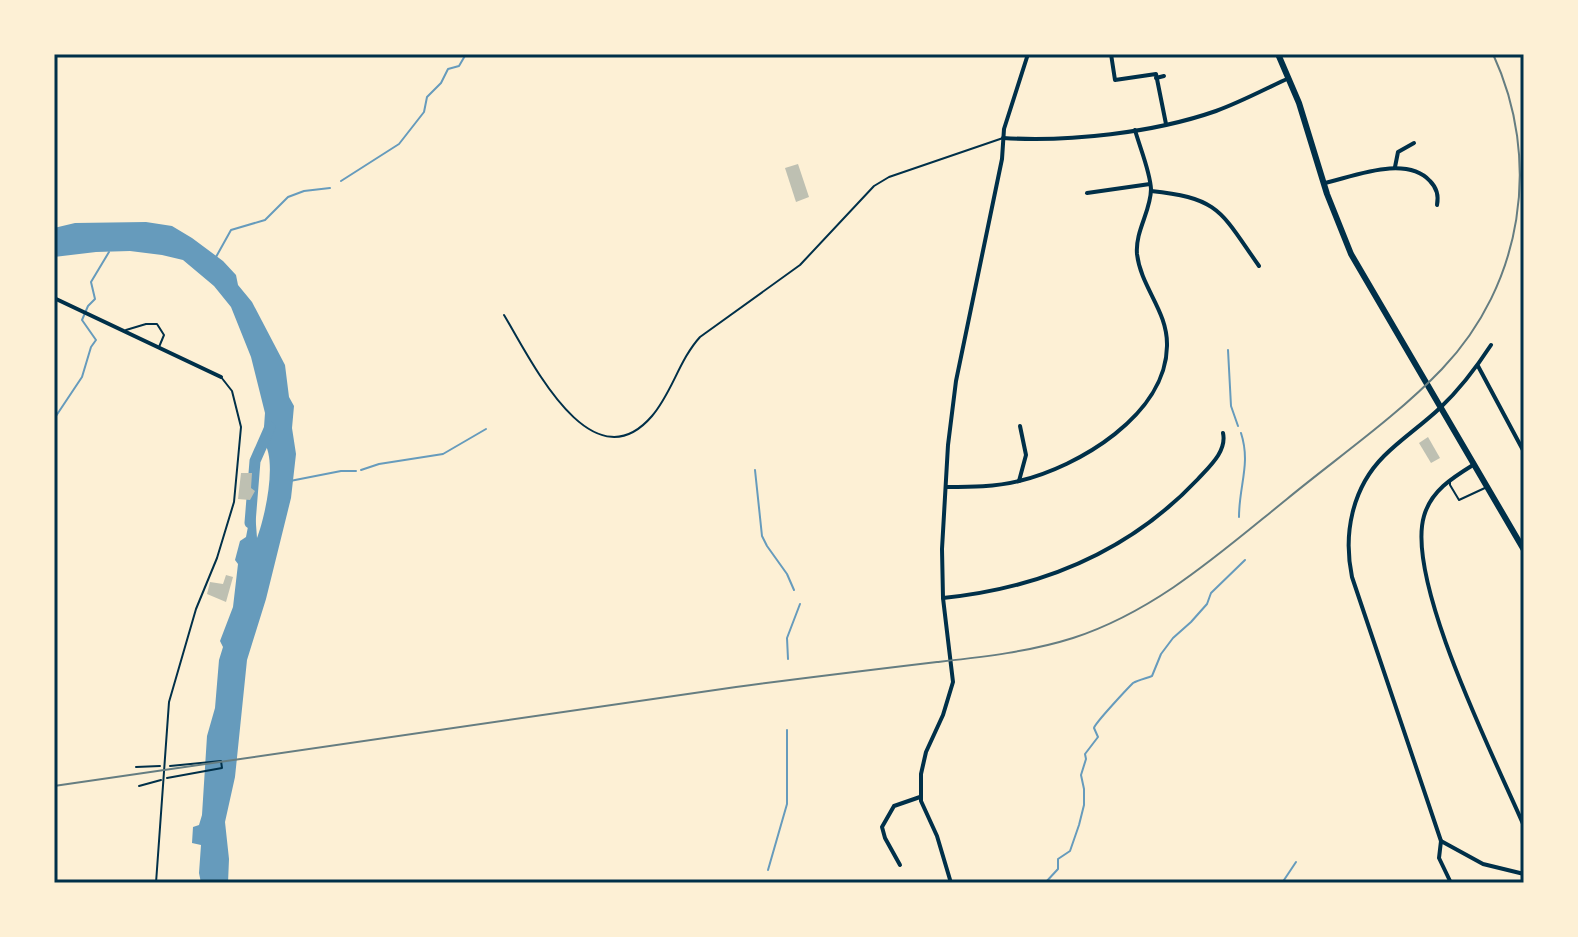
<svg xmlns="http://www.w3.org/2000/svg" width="1578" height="937" font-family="'Work Sans',sans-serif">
  <rect width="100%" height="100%" fill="#fdf0d5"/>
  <path fill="#669bbc" d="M 146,222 L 172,226 L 192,238 L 223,261 L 236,275 L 238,285 L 252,302 L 285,365 L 289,397 L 294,406 L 292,428 L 296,454 L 291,498 L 266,599 L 247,660 L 235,777 L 225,822 L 229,859 L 228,883 L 201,883 L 199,873 L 201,845 L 192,843 L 193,827 L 199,825 L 202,815 L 207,736 L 215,708 L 219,660 L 223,647 L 220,641 L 233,607 L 238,564 L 235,560 L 240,541 L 246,537 L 251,511 L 255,511 L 257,538 C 265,517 278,459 263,441 L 265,413 L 251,357 L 231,307 L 214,286 L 183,260 L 162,255 L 130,251 L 96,252 L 54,257 L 54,228 L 75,223 Z"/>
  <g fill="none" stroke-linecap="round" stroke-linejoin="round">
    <g stroke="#669bbc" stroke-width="2">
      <polyline points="341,181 399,144 424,112 427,97 441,83 448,69 459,66 466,54"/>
      <polyline points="216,257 231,230 265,220 288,197 304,191 330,188"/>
      <polyline points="1228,350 1231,406 1238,426"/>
      <polyline points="54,419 82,377 91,347 96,340 82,320 88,306 95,299 91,282 109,252"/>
      <polyline points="361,470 379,464 443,454 486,429"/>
      <polyline points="755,470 762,536 767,546 787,574 794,590"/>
      <polyline points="290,481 341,471 356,471"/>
      <path d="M 1239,517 C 1239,485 1251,464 1241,433"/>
      <polyline points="788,659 787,638 800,604"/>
      <polyline points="768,870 787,804 787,730"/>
      <path d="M 1045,883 L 1058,869 L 1058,859 L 1070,851 L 1079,825 L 1084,805 L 1084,789 L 1081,775 L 1086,759 L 1085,754 L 1098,737 L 1094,728 C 1095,723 1128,688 1133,683 C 1138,680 1147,678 1152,676 L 1161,654 L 1173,638 L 1191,622 L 1207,604 L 1211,593 L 1245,560"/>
      <polyline points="1282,883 1296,862"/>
    </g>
    <polyline stroke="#669bbc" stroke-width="11" points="250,523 255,461 270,427"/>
  </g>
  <g fill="#bec0b2">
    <polygon points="798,164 809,197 796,202 785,168"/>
    <polygon points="1428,437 1440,458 1431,463 1419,443"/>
    <polygon points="241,473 252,473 251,488 255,491 250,500 238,499"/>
    <polygon points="226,575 233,577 226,602 207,594 210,582 223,584"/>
  </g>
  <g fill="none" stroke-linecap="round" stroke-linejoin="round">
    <g stroke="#003049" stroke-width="2">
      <polyline points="136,767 160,766"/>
      <polyline points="167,778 222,768 221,761 170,766"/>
      <polyline points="139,786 161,780"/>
    </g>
    <g stroke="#003049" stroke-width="2">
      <path d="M 504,315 C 530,358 591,487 652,416 C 672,393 679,360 700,337 L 800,265 L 874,186 L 889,177 L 1003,138"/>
      <polyline points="126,330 146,324 157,324 164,335 159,347"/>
      <polyline points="1450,480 1450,485 1459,500 1487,487"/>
      <polyline points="156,883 169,702 196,609 217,558 234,502 241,427 232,391 221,377"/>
    </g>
    <g stroke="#003049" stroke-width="4">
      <polyline points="1111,54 1115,80 1156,74 1166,124"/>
      <polyline points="1156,78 1164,76"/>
      <path d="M 1003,138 C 1069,142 1153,133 1216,111 C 1241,102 1265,89 1289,78"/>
      <polyline points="1395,167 1398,152 1414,143"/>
      <path d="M 1325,183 C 1355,176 1406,155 1430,181 C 1437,188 1439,195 1437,205"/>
      <path d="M 1151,191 C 1220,198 1221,212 1259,266"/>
      <polyline points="1087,193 1150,184"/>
      <polyline points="54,298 221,377"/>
      <polyline points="1478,366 1524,452"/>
      <path d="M 1473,465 C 1452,478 1431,491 1424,516 C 1405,581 1496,761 1524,826"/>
      <polyline points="1019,481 1026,455 1020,426"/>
      <path d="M 946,487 C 971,487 995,487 1019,481 C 1078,467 1166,415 1167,346 C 1168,311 1141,288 1137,254 C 1135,231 1151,211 1151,189 C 1150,171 1140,148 1135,130"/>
      <path d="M 943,598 C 1041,588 1129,552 1198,479 C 1210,466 1227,451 1223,433"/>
      <path d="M 1441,841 L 1352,577 C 1343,534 1352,488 1384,456 C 1401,439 1422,425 1440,408 C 1460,389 1476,368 1491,345"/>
      <polyline points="900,865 885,838 882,827 894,806 920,797"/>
      <polyline points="951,883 937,836 921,801 921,774 926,752 943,715 953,682 943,598 942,549 948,445 956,381 1002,159 1004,129 1028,54"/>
      <polyline points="1451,883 1439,858 1441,841 1483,864 1524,874"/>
    </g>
    <polyline stroke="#003049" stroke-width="6" points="1278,54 1299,103 1327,194 1351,254 1524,550"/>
    <path stroke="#657d81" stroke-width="2" d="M 54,786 C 282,754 509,719 736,687 C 803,678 870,670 937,662 C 982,657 1029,652 1073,638 C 1156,611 1220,553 1287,499 C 1338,457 1396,417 1442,369 C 1523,284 1542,160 1493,54"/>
  </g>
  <rect width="1578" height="937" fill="none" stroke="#fdf0d5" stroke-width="112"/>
  <rect x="56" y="56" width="1466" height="825" fill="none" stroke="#003049" stroke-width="3"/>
</svg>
